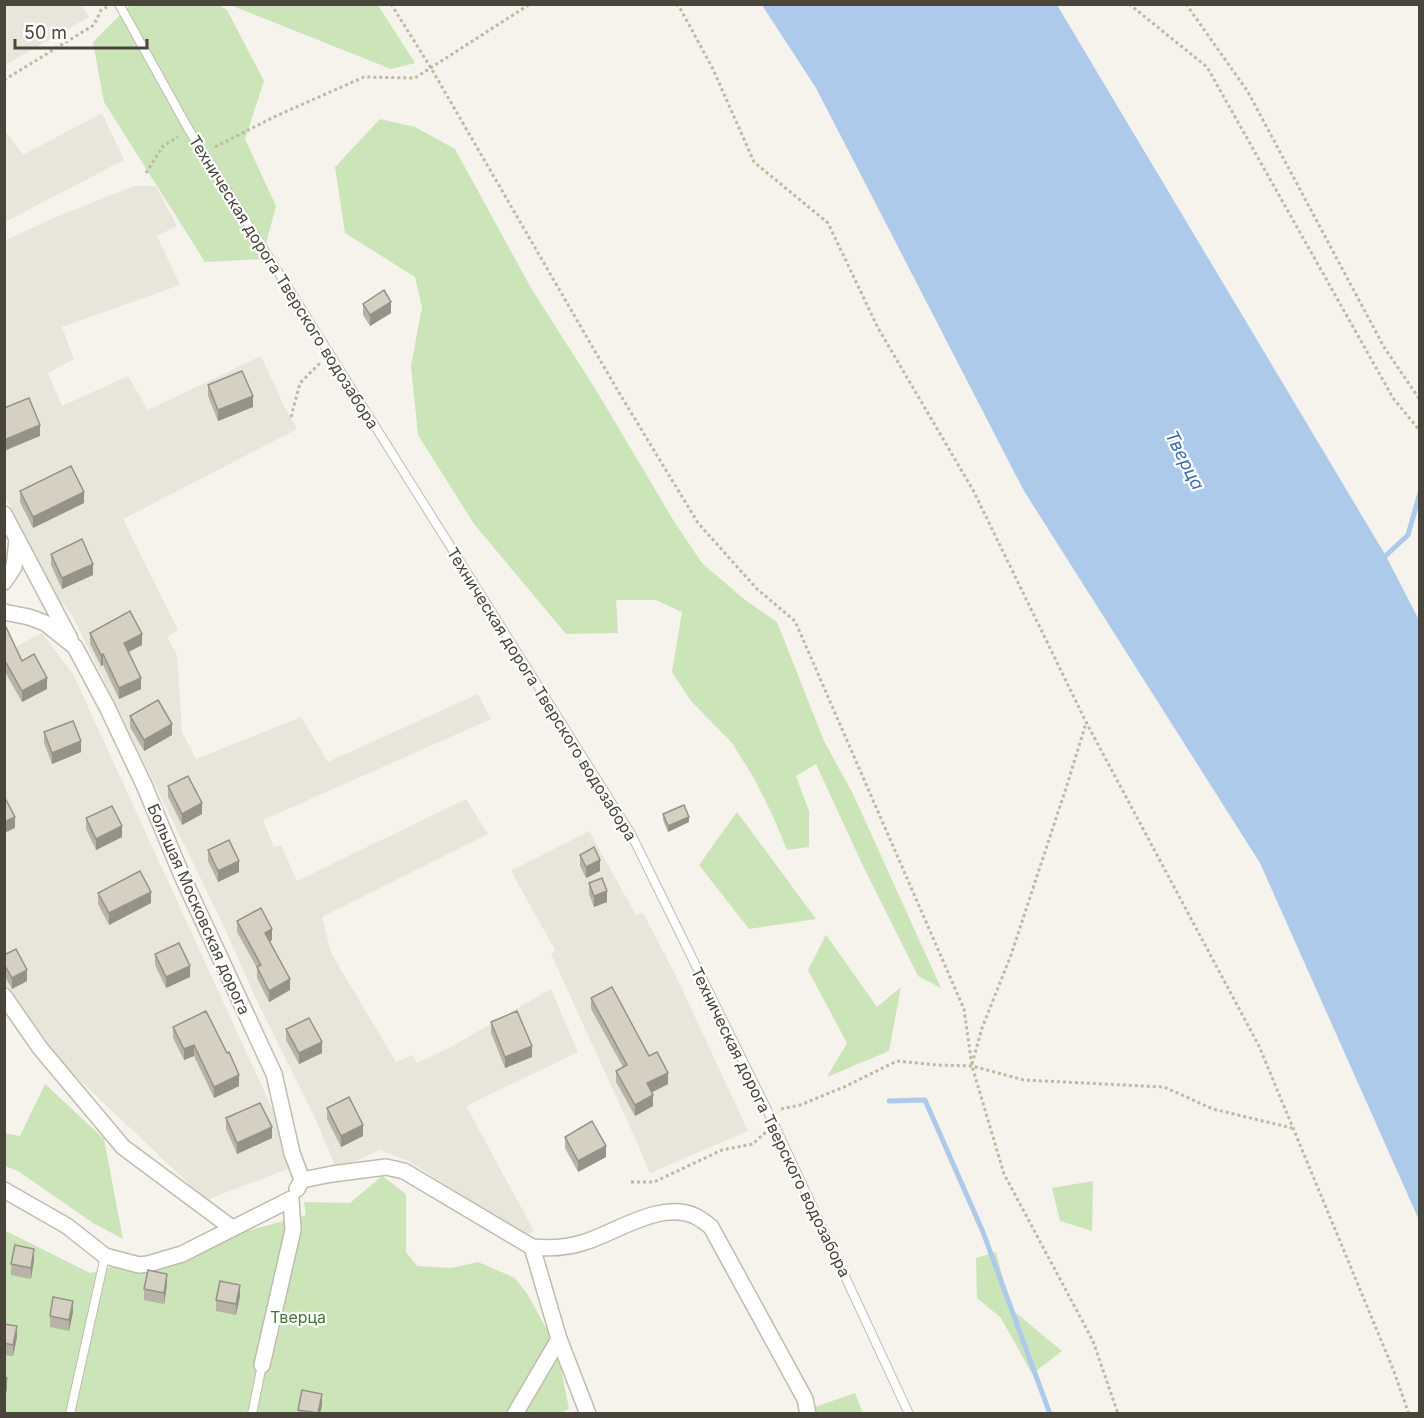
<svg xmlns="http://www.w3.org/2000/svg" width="1424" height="1418" font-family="Inter,sans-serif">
  <rect width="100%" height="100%" fill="#f5f3ec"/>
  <g fill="#e8e6da">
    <polygon points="5,5 82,5 89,17 5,65"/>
    <polygon points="102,113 124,160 5,222 5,131 23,155"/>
    <polygon points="134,186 156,186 177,226 157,236 180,285 62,327 74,359 48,373 62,406 128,376 148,410 261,356 284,406 297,429 123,519 178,630 167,637 177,655 182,732 196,759 301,717 328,762 478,694 491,719 263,820 274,847 281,845 297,881 466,799 488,834 322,917 331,953 396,1062 412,1055 417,1063 449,1048 551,989 578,1052 466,1106 534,1231 524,1236 409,1161 379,1150 337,1170 315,1118 258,1003 219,916 72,615 57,597 5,497 4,241 49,220"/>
    <polygon points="42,633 73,674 298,1165 206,1200 51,1053 5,985 4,653"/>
    <polygon points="589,831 636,915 643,913 675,974 748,1131 650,1173 631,1129 551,954 555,950 511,871"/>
  </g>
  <g fill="#cbe5b9">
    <polygon points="130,5 219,5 227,10 264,81 245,139 276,206 262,259 205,262 104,102 93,42"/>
    <polygon points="230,5 378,5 415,63 391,69"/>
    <polygon points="380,119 415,127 455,149 531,288 596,390 675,523 702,563 745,600 777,622 824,741 853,794 941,988 918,976 864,868 816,764 796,776 809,811 809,847 787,850 772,814 754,778 732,743 691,701 672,672 682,612 656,600 616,600 618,633 566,634 474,524 418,435 411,366 422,307 415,277 345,233 335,167"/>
    <polygon points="737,812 816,919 749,929 699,865"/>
    <polygon points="826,935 877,1007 901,987 889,1051 827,1077 847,1043 808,970"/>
    <polygon points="45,1084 104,1139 123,1239 93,1223 18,1171 5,1166 5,1133 20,1136"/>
    <polygon points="382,1176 406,1194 406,1252 417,1266 451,1268 478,1262 515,1278 528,1295 557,1348 569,1409 558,1414 5,1413 4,1230 90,1273 306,1215 304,1202 350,1203"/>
    <polygon points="1093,1181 1092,1231 1060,1221 1052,1188"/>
    <polygon points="996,1252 1011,1309 1062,1351 1032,1374 1001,1318 977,1298 976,1258"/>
    <polygon points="855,1393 863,1413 795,1414"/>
  </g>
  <polygon fill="#aecaeb" points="762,5 1057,5 1386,556 1419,620 1419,1220 1260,863 1024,491 816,88"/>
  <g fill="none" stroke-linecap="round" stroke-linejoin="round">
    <g stroke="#aecaeb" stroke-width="5">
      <polyline points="1380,561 1408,535 1420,493"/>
      <polyline points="889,1101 925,1100 983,1232 1050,1414"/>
    </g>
    <defs>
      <g id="service">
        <polyline points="119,4 189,130 631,834 775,1126 909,1414"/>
        <polyline points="70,1414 105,1256"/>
        <polyline points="252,1414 262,1365"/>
      </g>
      <g id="minor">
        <polyline points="4,514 70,639"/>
        <polyline points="4,582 14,567 17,540"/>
        <polyline points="4,612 29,617 45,623 75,647 107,707 144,785 183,878 274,1074 292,1153 302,1180"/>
        <polyline points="4,996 40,1048 123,1147 232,1228"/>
        <polyline points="297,1189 302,1180 332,1174 386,1167 404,1171 532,1247 559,1339 515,1414"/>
        <polyline points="4,1190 67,1226 105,1256 139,1265 148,1264 182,1254 291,1199 293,1230 262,1365"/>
        <path d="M 532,1247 C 550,1249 571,1247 588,1241 C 620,1230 661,1201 695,1216 C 701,1219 706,1223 711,1227 L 805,1399 L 808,1414"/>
        <polyline points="559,1339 588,1414"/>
      </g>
    </defs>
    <use href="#service" stroke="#bfbcaf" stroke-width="10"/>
    <use href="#minor" stroke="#bfbcaf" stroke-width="18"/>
    <g stroke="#c0b9a1" stroke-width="3" stroke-dasharray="3 3" stroke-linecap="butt">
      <polyline points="391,4 431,68 618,391 698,523 757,589 795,621 964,1009 972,1066 1004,1174 1093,1341 1118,1414"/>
      <polyline points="676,4 681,10 713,69 754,162 828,223 878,328 973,490 1086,722 1259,1046 1393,1369 1409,1414"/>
      <polyline points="1129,4 1207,67 1393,398 1420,431"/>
      <polyline points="1186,4 1248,92 1384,347 1420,400"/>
      <polyline points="4,80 94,25 101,10 107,7"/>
      <polyline points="215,147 276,116 364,77 415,78 530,4"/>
      <polyline points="146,173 163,146 178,137"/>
      <polyline points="291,417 300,383 320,363"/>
      <polyline points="972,1064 982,1028 1011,955 1067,785 1086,723"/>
      <polyline points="781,1109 800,1105 844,1087 897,1061 937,1065 972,1066 1024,1080 1164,1087 1213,1109 1292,1128"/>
      <polyline points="631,1182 654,1182 722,1150 753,1144 758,1139 766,1132"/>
    </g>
    <use href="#service" stroke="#fff" stroke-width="8"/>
    <use href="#minor" stroke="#fff" stroke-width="15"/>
  </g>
  <g fill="#b7b3a7">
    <polygon points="363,304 391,313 370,326 363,315"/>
    <polygon points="208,385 253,407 218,421 208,396"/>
    <polygon points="20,491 84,503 33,528 20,502"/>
    <polygon points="51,554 93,575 62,589 51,565"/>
    <polygon points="4,627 22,661 47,689 22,702 4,670"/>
    <polygon points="90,633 142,645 129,652 141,689 119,699 103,665 101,666 90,644"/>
    <polygon points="130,716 172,735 144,751 130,727"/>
    <polygon points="44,732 81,752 52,764 44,743"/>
    <polygon points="168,786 202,814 182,825 168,797"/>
    <polygon points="663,814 689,822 668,832 663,820"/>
    <polygon points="86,818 122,837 96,850 86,829"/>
    <polygon points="208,850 239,872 218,882 208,861"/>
    <polygon points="580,855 600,871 586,878 580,866"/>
    <polygon points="589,883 607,902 594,907 589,894"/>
    <polygon points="98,893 151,903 109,925 98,904"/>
    <polygon points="237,921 272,940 270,942 290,990 269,1002 257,978 257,968 237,932"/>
    <polygon points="155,954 190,977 166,988 155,965"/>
    <polygon points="4,955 27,981 12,989 4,975"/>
    <polygon points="591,998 649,1056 668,1084 652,1092 653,1106 635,1116 616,1082 616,1071 623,1067 591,1009"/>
    <polygon points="491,1022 532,1057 505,1068 491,1033"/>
    <polygon points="173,1027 239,1086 214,1098 194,1056 184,1060 173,1038"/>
    <polygon points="286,1029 322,1053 299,1064 286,1040"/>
    <polygon points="327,1108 363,1136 341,1147 327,1119"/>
    <polygon points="226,1118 272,1138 237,1154 226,1129"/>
    <polygon points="565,1137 606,1157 578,1172 565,1148"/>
    <polygon points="34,1260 31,1279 11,1275 11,1264"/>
    <polygon points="167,1285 164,1304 144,1300 144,1289"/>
    <polygon points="240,1296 236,1315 216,1311 216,1300"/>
    <polygon points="73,1312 69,1331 50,1327 50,1316"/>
    <polygon points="4,1324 17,1337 13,1356 4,1355"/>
    <polygon points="322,1405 320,1413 298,1413 298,1410"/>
  </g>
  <g fill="#959288">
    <polygon points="391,302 391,313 370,326 370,315"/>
    <polygon points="253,396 253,407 218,421 218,410"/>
    <polygon points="40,425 40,436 4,451 4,440"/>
    <polygon points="84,492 84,503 33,528 33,517"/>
    <polygon points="93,564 93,575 62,589 62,578"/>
    <polygon points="142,634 142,645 124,654 124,643"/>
    <polygon points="103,654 103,665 101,666 101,655"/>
    <polygon points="47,678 47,689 22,702 22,691"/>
    <polygon points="141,678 141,689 119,699 119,688"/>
    <polygon points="172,724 172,735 144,751 144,740"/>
    <polygon points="81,741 81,752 52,764 52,753"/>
    <polygon points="202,803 202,814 182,825 182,814"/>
    <polygon points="15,817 15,828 4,833 4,822"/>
    <polygon points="689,817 689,822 668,832 668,826"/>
    <polygon points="122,826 122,837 96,850 96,839"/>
    <polygon points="600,860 600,871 586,878 586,867"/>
    <polygon points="239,861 239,872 218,882 218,871"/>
    <polygon points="6,881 6,892 4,893 4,882"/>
    <polygon points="607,891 607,902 594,907 594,896"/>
    <polygon points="151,892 151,903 109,925 109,913"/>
    <polygon points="272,929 272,940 265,944 265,933"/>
    <polygon points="190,966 190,977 166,988 166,977"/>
    <polygon points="27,970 27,981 12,989 12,978"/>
    <polygon points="290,979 290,990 269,1002 269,991"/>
    <polygon points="322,1042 322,1053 299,1064 299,1053"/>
    <polygon points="194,1045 194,1056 184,1060 184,1049"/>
    <polygon points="532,1046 532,1057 505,1068 505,1057"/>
    <polygon points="668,1073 668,1084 647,1095 647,1083"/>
    <polygon points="239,1075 239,1086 214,1098 214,1087"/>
    <polygon points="653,1095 653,1106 635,1116 635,1105"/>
    <polygon points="363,1125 363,1136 341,1147 341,1136"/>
    <polygon points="272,1127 272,1138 237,1154 237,1143"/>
    <polygon points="606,1146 606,1157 578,1172 578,1161"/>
    <polygon points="34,1249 34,1260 31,1279 31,1268"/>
    <polygon points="167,1274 167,1285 164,1304 164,1293"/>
    <polygon points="240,1285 240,1296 236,1315 236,1304"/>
    <polygon points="73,1301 73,1312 69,1331 69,1320"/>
    <polygon points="17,1326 17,1337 13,1356 13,1345"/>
    <polygon points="7,1378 7,1389 4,1402 4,1391"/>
    <polygon points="322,1394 322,1405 320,1413 318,1413"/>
  </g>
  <g fill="#d5d0c2" stroke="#959288" stroke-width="1.5">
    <polygon points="384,290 391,302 370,315 363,304"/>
    <polygon points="242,371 253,396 218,410 208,385"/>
    <polygon points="29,398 40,425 4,440 4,408"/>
    <polygon points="71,466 84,492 33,517 20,491"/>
    <polygon points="82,539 93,564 62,578 51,554"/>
    <polygon points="130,611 142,634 124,643 141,678 119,688 103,654 101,655 90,633"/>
    <polygon points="4,627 6,627 22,661 34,654 47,678 22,691 4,659"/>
    <polygon points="158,700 172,724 144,740 130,716"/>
    <polygon points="73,721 81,741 52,753 44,732"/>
    <polygon points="188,776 202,803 182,814 168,786"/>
    <polygon points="4,796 15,817 4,822"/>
    <polygon points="684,805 689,817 668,826 663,814"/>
    <polygon points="112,806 122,826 96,839 86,818"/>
    <polygon points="229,840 239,861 218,871 208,850"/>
    <polygon points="594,847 600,860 586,867 580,855"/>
    <polygon points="140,871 151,892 109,913 98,893"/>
    <polygon points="602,878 607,891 594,896 589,883"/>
    <polygon points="261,908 272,929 265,933 290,979 269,991 257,967 261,965 237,921"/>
    <polygon points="179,943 190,966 166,977 155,954"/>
    <polygon points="16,949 27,970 12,978 4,964 4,955"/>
    <polygon points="612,987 649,1056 657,1052 668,1073 647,1083 653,1095 635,1105 616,1071 627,1065 591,998"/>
    <polygon points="206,1011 227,1053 229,1052 239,1075 214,1087 194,1045 184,1049 173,1027"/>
    <polygon points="517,1011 532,1046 505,1057 491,1022"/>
    <polygon points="309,1018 322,1042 299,1053 286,1029"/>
    <polygon points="349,1097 363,1125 341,1136 327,1108"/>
    <polygon points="260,1103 272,1127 237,1143 226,1118"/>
    <polygon points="592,1121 606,1146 578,1161 565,1137"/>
    <polygon points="15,1245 34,1249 31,1268 11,1264"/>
    <polygon points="148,1270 167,1274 164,1293 144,1289"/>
    <polygon points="220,1281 240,1285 236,1304 216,1300"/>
    <polygon points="53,1297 73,1301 69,1320 50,1316"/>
    <polygon points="4,1324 17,1326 13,1345 4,1343"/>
    <polygon points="4,1378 7,1378 4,1391"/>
    <polygon points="302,1390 322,1394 318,1413 298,1410"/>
  </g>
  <g text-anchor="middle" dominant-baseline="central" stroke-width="4.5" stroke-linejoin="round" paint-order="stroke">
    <g font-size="16" fill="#49453a" stroke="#fff">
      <text transform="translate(284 282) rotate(58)">Техническая дорога Тверского водозабора</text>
      <text transform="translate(542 694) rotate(58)">Техническая дорога Тверского водозабора</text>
      <text transform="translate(199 909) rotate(66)">Большая Московская дорога</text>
      <text transform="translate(771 1122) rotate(64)">Техническая дорога Тверского водозабора</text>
    </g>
    <g font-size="16" fill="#427631" stroke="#fff">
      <text x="298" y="1317">Тверца</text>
    </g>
    <g font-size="18" font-style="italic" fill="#3b6eac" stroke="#fff">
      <text transform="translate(1185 460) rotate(63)">Тверца</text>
    </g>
  </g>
  <rect width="1424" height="1418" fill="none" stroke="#49453a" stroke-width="12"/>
  <path d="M15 39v9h132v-9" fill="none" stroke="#49453a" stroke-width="3"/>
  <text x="24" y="39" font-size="18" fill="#49453a" stroke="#ffffff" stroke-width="4.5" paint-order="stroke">50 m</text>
</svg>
